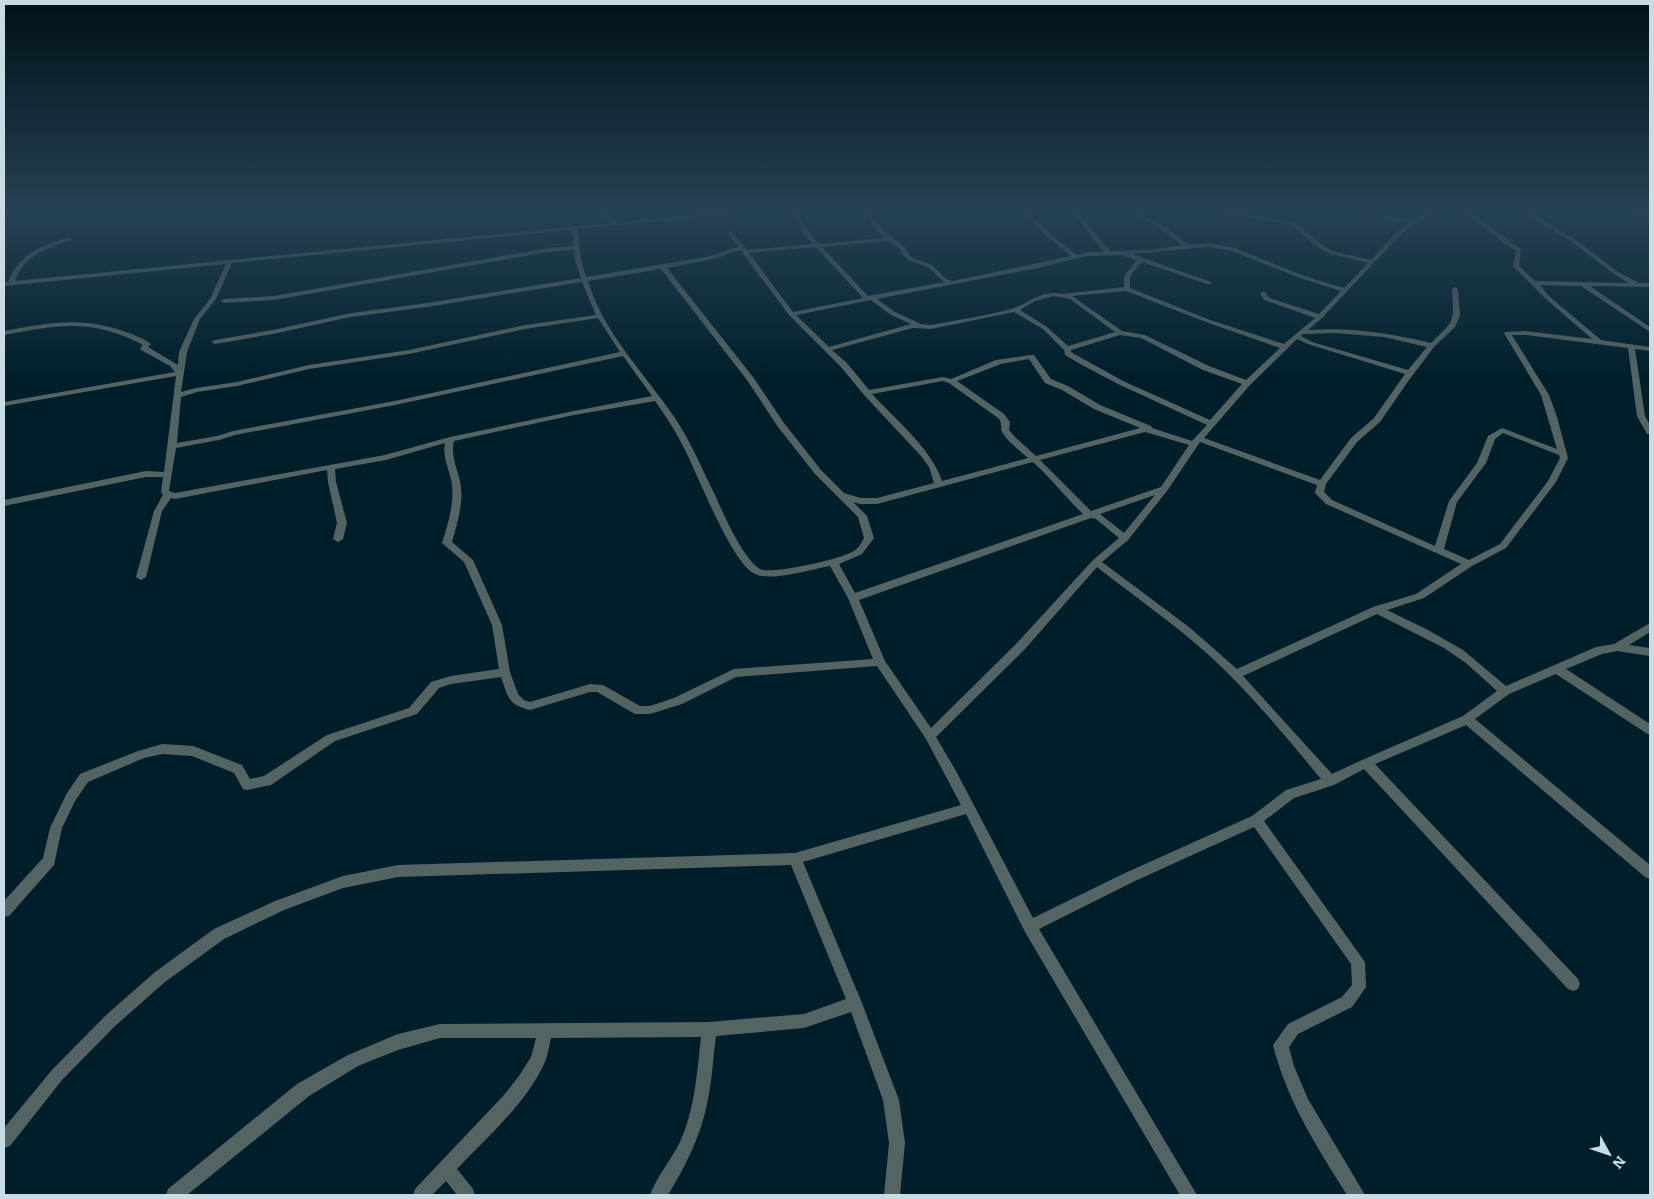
<svg xmlns="http://www.w3.org/2000/svg" width="1654" height="1199" font-family="Literata,serif">
  <rect width="100%" height="100%" fill="#001f2b"/>
  <g fill="none" stroke-linecap="round" stroke-linejoin="round">
    <path fill="#546463" fill-rule="evenodd" d="M 595,209 L 600,209 L 617,222 L 754,209 L 770,209 L 767,211 L 578,229 L 581,260 L 586,277 L 711,256 L 733,248 L 739,247 L 728,233 L 731,231 L 747,250 L 813,244 L 802,232 L 792,209 L 796,209 L 808,231 L 819,244 L 884,238 L 874,227 L 862,209 L 867,209 L 883,230 L 905,247 L 908,253 L 912,258 L 932,265 L 946,279 L 952,281 L 1071,256 L 1045,235 L 1019,209 L 1024,209 L 1056,239 L 1077,255 L 1087,252 L 1104,252 L 1070,209 L 1075,209 L 1110,251 L 1150,250 L 1182,245 L 1161,229 L 1125,209 L 1131,209 L 1165,227 L 1189,245 L 1209,243 L 1235,248 L 1304,276 L 1344,288 L 1368,263 L 1331,254 L 1319,248 L 1291,225 L 1244,217 L 1227,216 L 1204,209 L 1244,213 L 1295,223 L 1323,246 L 1335,252 L 1371,260 L 1397,232 L 1410,223 L 1378,217 L 1357,209 L 1363,209 L 1381,215 L 1414,220 L 1438,209 L 1444,209 L 1414,225 L 1401,234 L 1322,318 L 1308,330 C 1350,327 1390,333 1431,343 C 1455,320 1454,323 1452,289 L 1455,287 L 1458,289 L 1460,316 L 1455,327 L 1434,347 L 1409,380 L 1380,422 L 1357,442 L 1326,484 L 1324,492 L 1332,500 L 1435,546 L 1449,501 L 1477,463 L 1488,436 L 1502,428 L 1557,449 L 1541,395 L 1504,333 L 1505,332 L 1526,331 L 1592,339 L 1546,299 L 1513,266 L 1516,251 L 1502,242 L 1475,220 L 1448,209 C 1473,207 1500,236 1521,249 L 1519,266 L 1535,281 L 1629,283 L 1614,274 L 1572,242 L 1527,215 L 1527,213 L 1542,209 L 1631,209 L 1650,215 L 1650,219 L 1629,212 L 1542,213 L 1534,215 L 1576,240 L 1618,272 L 1639,283 L 1650,283 L 1650,287 L 1590,286 L 1650,327 L 1650,332 L 1581,286 L 1540,285 L 1550,297 L 1601,340 L 1650,347 L 1650,351 L 1635,349 L 1645,416 L 1650,425 L 1650,434 L 1647,434 L 1637,416 L 1628,348 L 1526,335 L 1512,335 L 1549,395 L 1557,417 L 1568,458 L 1556,482 L 1506,548 L 1472,566 L 1424,598 L 1387,610 L 1428,630 L 1463,650 L 1506,686 L 1596,647 L 1614,644 L 1650,623 L 1650,632 L 1629,645 L 1650,648 L 1650,656 L 1617,651 L 1602,654 L 1566,669 L 1650,724 L 1650,735 L 1646,733 L 1556,674 L 1509,694 L 1475,719 L 1650,865 L 1650,879 L 1645,877 L 1466,725 L 1375,764 L 1578,979 L 1580,984 L 1578,989 L 1573,991 L 1568,989 L 1364,769 L 1334,785 L 1294,798 L 1264,821 L 1365,962 L 1366,987 L 1352,1007 L 1298,1034 L 1289,1047 L 1294,1066 L 1308,1099 L 1365,1195 L 1347,1195 C 1317,1147 1287,1101 1273,1045 L 1288,1024 L 1342,997 L 1352,985 L 1351,964 L 1254,827 L 1135,881 L 1039,929 L 1197,1195 L 1180,1195 L 1025,932 L 966,814 L 803,862 L 862,1003 L 899,1100 L 905,1143 L 900,1195 L 884,1195 L 889,1143 L 883,1100 L 851,1012 L 804,1028 L 716,1036 C 713,1059 712,1082 707,1104 C 700,1138 685,1167 668,1195 L 650,1195 C 657,1176 671,1160 680,1142 C 695,1109 697,1072 701,1037 L 551,1038 C 549,1046 548,1056 544,1064 C 525,1105 487,1137 457,1169 L 473,1189 L 475,1195 L 457,1195 L 446,1181 L 432,1195 L 413,1195 L 415,1189 L 504,1095 L 519,1076 L 531,1057 L 536,1038 L 440,1038 L 398,1050 L 358,1066 L 309,1096 L 187,1195 L 166,1195 L 168,1189 L 297,1084 L 348,1055 L 398,1034 L 440,1024 L 709,1022 L 804,1014 L 846,999 L 791,865 L 398,877 L 343,888 L 284,910 L 224,939 L 165,982 L 115,1026 L 62,1080 L 10,1146 L 4,1148 L 4,1128 L 52,1070 L 105,1016 L 155,972 L 214,929 L 275,901 L 343,876 L 398,865 L 795,853 L 961,805 L 926,739 L 877,666 L 736,677 L 682,704 L 650,714 L 635,714 L 597,692 L 590,692 L 530,710 C 508,705 508,697 501,677 L 451,684 L 439,688 L 417,714 L 335,741 L 271,785 L 247,790 L 243,789 L 234,773 L 192,756 L 162,754 L 144,758 L 88,782 L 75,801 L 62,828 L 54,865 L 9,916 L 4,917 L 4,901 L 43,858 L 50,828 L 67,793 L 80,774 L 138,751 L 162,744 L 193,746 L 242,765 L 250,779 L 264,776 L 327,735 L 409,708 L 431,682 L 451,676 L 499,669 L 492,625 L 464,562 L 442,543 C 448,524 454,505 452,485 C 450,470 442,458 445,443 L 386,460 L 335,469 L 336,482 L 347,523 L 343,539 L 338,542 L 333,539 L 337,523 L 328,482 L 327,470 L 175,499 L 171,498 L 162,511 L 146,577 L 141,580 L 136,577 L 154,511 L 163,495 L 161,492 L 163,477 L 146,477 L 4,506 L 4,500 L 146,471 L 164,472 L 176,376 L 4,406 L 4,402 L 175,372 L 170,366 L 141,350 L 140,348 L 143,345 C 91,318 59,325 4,335 L 4,331 C 47,323 80,316 123,331 C 132,334 143,338 151,344 L 148,347 L 178,365 L 179,352 L 194,319 L 210,299 L 226,264 L 4,286 L 4,282 L 8,282 C 20,253 41,246 69,237 L 72,239 L 71,240 C 46,249 25,254 15,281 L 611,223 ZM 572,230 L 574,246 L 548,248 L 274,296 L 224,299 L 221,301 L 224,303 L 274,300 L 548,252 L 574,250 L 575,260 L 581,278 L 427,303 L 351,313 L 273,330 L 215,340 L 211,342 L 215,344 L 273,334 L 351,317 L 427,307 L 582,282 L 596,315 L 525,325 L 409,350 L 309,365 L 237,382 L 196,388 L 181,392 L 187,352 L 200,319 L 216,299 L 232,263 ZM 888,241 L 900,249 L 902,254 L 908,260 L 928,267 L 944,282 L 868,296 L 822,247 ZM 816,247 L 863,298 L 793,312 L 749,253 ZM 1209,247 L 1232,251 L 1300,278 L 1341,291 L 1319,314 L 1269,298 L 1265,292 L 1261,292 L 1260,293 L 1264,300 L 1315,318 L 1284,344 L 1210,320 L 1130,288 L 1130,276 L 1142,262 L 1207,284 L 1211,284 L 1211,282 L 1132,254 ZM 736,251 L 741,251 L 789,315 L 841,367 L 864,395 L 921,456 L 929,467 L 934,483 L 877,498 L 861,498 L 844,493 L 821,470 L 784,423 L 753,377 L 667,268 L 714,259 ZM 1122,255 L 1137,260 L 1124,276 L 1124,287 L 1062,294 C 1041,289 1029,304 1011,309 C 985,316 957,320 931,325 L 920,324 L 919,323 L 895,312 L 877,299 L 1038,268 L 1087,256 ZM 661,269 L 747,380 L 778,427 L 815,474 L 858,517 L 864,538 C 861,544 858,549 852,552 C 840,559 771,575 760,569 C 743,559 723,513 715,495 C 702,469 691,442 675,418 C 645,374 603,332 588,281 ZM 1126,291 L 1206,322 L 1280,348 L 1246,380 L 1209,366 L 1145,335 L 1122,331 L 1072,296 ZM 1054,296 L 1070,299 L 1115,332 L 1068,346 L 1047,327 L 1020,310 L 1035,301 ZM 871,300 L 891,315 L 911,324 L 829,347 L 796,315 ZM 1014,312 L 1043,329 L 1064,350 L 1065,355 L 1082,365 L 1118,384 L 1207,425 L 1192,441 L 1152,428 L 1151,426 L 1100,405 L 1068,386 L 1051,379 L 1034,355 L 1031,355 L 996,360 L 951,379 L 943,377 L 869,390 L 847,363 L 832,350 L 913,328 L 931,329 ZM 598,318 L 620,352 L 395,401 L 233,431 L 217,436 L 177,443 L 181,397 L 197,392 L 237,386 L 309,369 L 409,354 L 525,329 ZM 1335,333 L 1384,337 L 1427,347 L 1408,370 L 1312,342 L 1301,336 L 1303,334 ZM 1120,335 L 1141,338 L 1203,370 L 1242,384 L 1210,420 L 1123,381 L 1071,352 L 1071,350 ZM 1297,339 L 1308,344 L 1405,374 L 1374,418 L 1351,438 L 1320,480 L 1204,438 L 1250,385 ZM 623,356 L 652,396 L 574,411 L 450,437 L 385,455 L 175,493 L 169,491 L 176,448 L 219,440 L 235,435 L 395,405 ZM 1029,359 L 1045,383 L 1062,390 L 1094,409 L 1140,428 L 1036,456 L 1016,438 L 1009,430 L 1010,422 L 1004,414 L 957,381 L 1001,364 ZM 943,381 L 949,383 L 998,418 C 1003,423 1000,427 1002,432 C 1008,442 1019,450 1028,458 L 942,481 C 931,448 896,420 872,394 ZM 655,401 C 665,415 675,430 683,446 C 697,472 731,563 755,574 C 770,582 813,569 830,566 L 848,598 L 873,659 L 734,669 L 674,698 L 650,706 L 640,706 L 603,685 L 590,684 L 530,702 L 524,700 L 518,694 L 510,672 L 502,625 L 473,560 L 452,542 C 457,524 463,506 461,487 C 459,471 450,458 454,441 L 574,415 ZM 1145,432 L 1189,445 L 1161,487 L 1091,511 L 1040,460 ZM 1503,433 L 1559,455 L 1560,458 L 1548,481 L 1500,544 L 1469,560 L 1444,549 L 1457,502 L 1486,463 L 1495,439 ZM 1200,442 L 1317,485 L 1315,493 L 1326,504 L 1461,564 L 1416,594 L 1373,607 L 1237,669 L 1189,627 L 1102,562 L 1128,540 L 1167,491 ZM 1033,462 C 1051,478 1065,497 1083,514 L 855,593 L 839,564 L 862,554 L 874,538 L 867,516 L 853,502 L 860,504 L 877,504 ZM 1155,495 L 1124,533 L 1100,514 ZM 1091,518 L 1096,519 L 1119,538 L 1093,560 L 1017,643 L 931,728 L 885,661 L 859,600 ZM 1097,567 C 1135,597 1175,624 1211,657 C 1251,694 1286,737 1321,779 L 1286,790 L 1252,816 L 1125,873 L 1033,918 L 956,771 L 936,737 L 1025,649 ZM 1377,614 L 1444,648 L 1466,663 L 1497,691 L 1463,716 L 1362,760 L 1332,774 L 1243,676 Z"/>
  </g>
  <linearGradient id="sky" x2="0" y2="1"><stop stop-color="#001118"/><stop offset="0.56" stop-color="#264255"/><stop offset="1" stop-color="#264255" stop-opacity="0"/></linearGradient>
  <rect width="1654" height="376" fill="url(#sky)"/>
  <rect width="1654" height="1199" fill="none" stroke="#c9dbe3" stroke-width="10"/>
  <g transform="translate(1609 1154) rotate(130)" stroke="#001f2b" stroke-width="4" paint-order="stroke">
  <path d="M0-4L9 19L0 12L-9 19Z" fill="#c9dbe3"/>
  <text y="-8" font-size="14" font-weight="bold" text-anchor="middle" fill="#c9dbe3">N</text>
  </g>
</svg>
